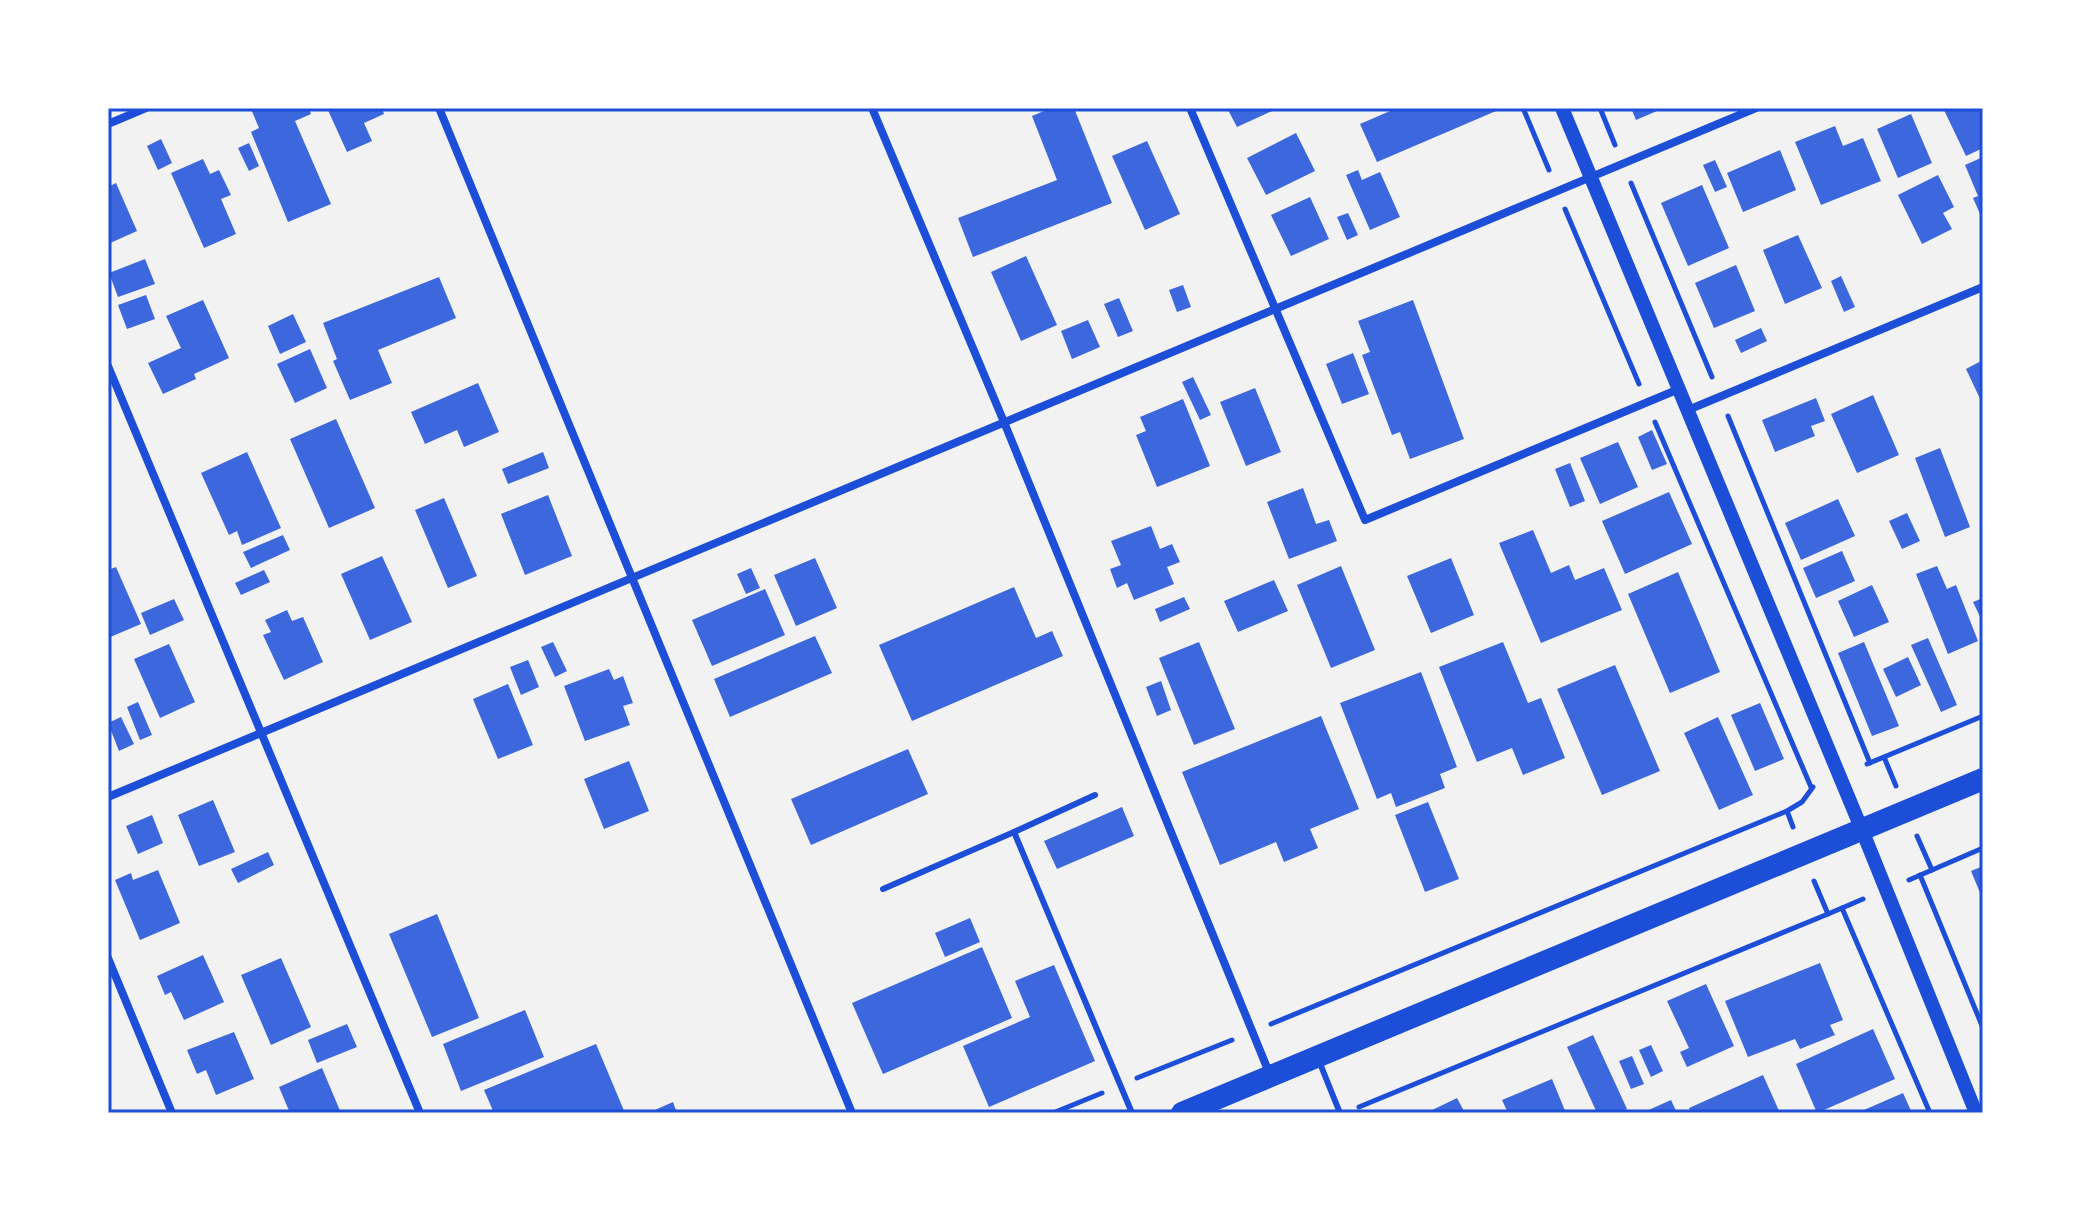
<svg xmlns="http://www.w3.org/2000/svg" width="2091" height="1221" font-family="Rubik,sans-serif">
  <rect width="100%" height="100%" fill="#f2f2f2"/>
  <g fill="#3d67dc">
    <polygon points="254,108 309,108 311,114 295,121 331,204 288,222 251,132 259,128 251,109"/>
    <polygon points="327,108 382,108 384,114 364,123 372,141 347,152"/>
    <polygon points="1051,108 1074,108 1112,203 973,257 958,218 1057,180 1032,116"/>
    <polygon points="1227,108 1271,108 1272,111 1237,127"/>
    <polygon points="1397,108 1494,108 1496,111 1377,162 1360,124"/>
    <polygon points="1631,108 1664,108 1636,120"/>
    <polygon points="1943,108 1983,108 1983,148 1966,156"/>
    <polygon points="1911,114 1932,163 1898,178 1877,129"/>
    <polygon points="1835,126 1843,146 1863,138 1881,181 1821,205 1795,142"/>
    <polygon points="1296,133 1315,171 1266,195 1247,158"/>
    <polygon points="161,139 172,163 158,170 147,146"/>
    <polygon points="1147,141 1180,214 1145,230 1112,156"/>
    <polygon points="249,143 259,166 249,171 238,148"/>
    <polygon points="1780,150 1796,190 1743,212 1727,173"/>
    <polygon points="1983,157 1983,212 1980,214 1973,198 1978,196 1965,165"/>
    <polygon points="203,159 210,174 219,170 231,195 221,199 236,234 204,248 171,173"/>
    <polygon points="1715,160 1727,187 1715,192 1703,165"/>
    <polygon points="1358,170 1362,180 1380,172 1400,217 1370,230 1346,175"/>
    <polygon points="1938,175 1954,207 1943,213 1952,229 1922,244 1898,195"/>
    <polygon points="116,183 137,231 108,244 108,187"/>
    <polygon points="1702,185 1729,248 1688,266 1661,203"/>
    <polygon points="1310,197 1329,239 1291,256 1271,215"/>
    <polygon points="1348,213 1358,235 1347,240 1337,217"/>
    <polygon points="1798,235 1822,288 1785,304 1763,250"/>
    <polygon points="1026,256 1057,325 1021,341 991,272"/>
    <polygon points="145,259 155,284 118,297 109,273"/>
    <polygon points="1736,265 1755,311 1714,328 1695,283"/>
    <polygon points="1841,276 1855,307 1844,312 1831,281"/>
    <polygon points="439,277 456,318 378,350 392,383 350,400 333,361 337,359 323,323"/>
    <polygon points="1183,285 1191,307 1177,312 1169,290"/>
    <polygon points="146,295 155,319 127,329 118,305"/>
    <polygon points="1119,298 1133,331 1118,337 1104,304"/>
    <polygon points="203,300 229,358 194,374 196,379 163,394 148,363 181,348 166,316"/>
    <polygon points="1413,300 1464,439 1410,459 1400,432 1392,435 1362,355 1370,352 1358,321"/>
    <polygon points="293,314 306,342 280,354 268,326"/>
    <polygon points="1088,320 1100,347 1072,359 1061,331"/>
    <polygon points="1761,328 1767,341 1741,353 1735,340"/>
    <polygon points="310,349 327,388 295,403 277,364"/>
    <polygon points="1353,353 1369,394 1342,404 1326,364"/>
    <polygon points="1983,360 1983,405 1966,369"/>
    <polygon points="1193,377 1211,415 1200,420 1182,382"/>
    <polygon points="478,383 499,432 464,447 457,430 425,444 411,412"/>
    <polygon points="1255,388 1281,452 1246,466 1220,402"/>
    <polygon points="1873,395 1899,455 1857,473 1831,414"/>
    <polygon points="1816,398 1825,421 1811,426 1815,436 1775,452 1762,420"/>
    <polygon points="1183,399 1210,466 1157,487 1136,435 1146,431 1140,417"/>
    <polygon points="336,419 375,508 329,528 290,439"/>
    <polygon points="1652,430 1667,464 1652,470 1638,437"/>
    <polygon points="1618,442 1638,487 1600,504 1580,458"/>
    <polygon points="1940,448 1970,527 1945,537 1915,458"/>
    <polygon points="247,452 281,528 242,545 237,531 229,535 201,473"/>
    <polygon points="543,452 549,468 508,484 502,469"/>
    <polygon points="1570,463 1585,501 1570,507 1555,469"/>
    <polygon points="1303,488 1316,524 1329,520 1337,541 1289,559 1267,502"/>
    <polygon points="1669,492 1692,544 1625,574 1602,521"/>
    <polygon points="548,495 572,556 525,575 501,514"/>
    <polygon points="444,498 477,576 448,588 415,510"/>
    <polygon points="1838,499 1855,536 1801,560 1785,523"/>
    <polygon points="1907,513 1920,541 1902,549 1889,521"/>
    <polygon points="1151,526 1160,549 1172,544 1180,562 1167,567 1174,584 1134,600 1127,583 1117,588 1110,569 1121,565 1111,541"/>
    <polygon points="1533,530 1551,573 1569,565 1575,580 1604,568 1622,610 1541,643 1499,543"/>
    <polygon points="283,535 290,550 251,568 243,552"/>
    <polygon points="1842,551 1855,581 1816,598 1803,568"/>
    <polygon points="382,556 412,622 370,640 341,574"/>
    <polygon points="815,558 837,608 796,626 774,575"/>
    <polygon points="1451,558 1474,615 1431,633 1407,576"/>
    <polygon points="1341,566 1375,650 1331,668 1297,585"/>
    <polygon points="1937,566 1947,589 1956,585 1978,641 1948,654 1916,574"/>
    <polygon points="116,567 141,624 108,638 108,570"/>
    <polygon points="751,568 760,588 746,594 737,574"/>
    <polygon points="264,570 270,582 241,595 235,583"/>
    <polygon points="1678,572 1720,672 1670,693 1628,594"/>
    <polygon points="1274,580 1288,611 1238,632 1224,601"/>
    <polygon points="1872,585 1889,622 1854,637 1838,601"/>
    <polygon points="1014,587 1036,638 1052,631 1063,656 912,721 879,645"/>
    <polygon points="765,589 785,635 712,666 692,620"/>
    <polygon points="1184,597 1190,609 1160,622 1155,609"/>
    <polygon points="1983,598 1983,623 1973,602"/>
    <polygon points="174,599 184,620 150,635 141,613"/>
    <polygon points="287,610 292,621 303,617 323,662 284,680 263,635 271,632 265,620"/>
    <polygon points="815,636 832,673 730,717 714,679"/>
    <polygon points="1928,638 1957,705 1941,712 1911,645"/>
    <polygon points="553,642 567,671 555,677 541,647"/>
    <polygon points="1199,642 1235,729 1194,745 1159,658"/>
    <polygon points="1503,642 1528,703 1541,698 1565,758 1523,775 1512,748 1477,762 1439,667"/>
    <polygon points="1864,642 1899,726 1872,736 1838,653"/>
    <polygon points="169,644 195,702 160,718 134,659"/>
    <polygon points="1908,657 1921,685 1896,697 1883,669"/>
    <polygon points="528,660 539,687 521,695 510,667"/>
    <polygon points="1615,665 1660,771 1602,795 1557,689"/>
    <polygon points="609,669 614,680 623,676 633,703 623,706 630,725 585,741 564,686"/>
    <polygon points="1421,672 1457,767 1440,774 1445,788 1396,807 1391,793 1377,799 1340,703"/>
    <polygon points="1161,681 1171,710 1157,716 1146,687"/>
    <polygon points="508,684 533,745 498,759 473,699"/>
    <polygon points="138,702 152,735 140,740 127,707"/>
    <polygon points="1760,703 1784,759 1755,771 1731,715"/>
    <polygon points="1321,716 1359,809 1310,829 1318,848 1284,862 1276,842 1220,865 1182,772"/>
    <polygon points="121,717 134,744 119,751 108,723"/>
    <polygon points="1718,717 1753,795 1719,810 1684,733"/>
    <polygon points="908,749 928,794 811,845 791,799"/>
    <polygon points="629,761 649,811 604,829 584,779"/>
    <polygon points="213,800 235,852 199,866 178,815"/>
    <polygon points="1428,802 1459,879 1425,892 1395,815"/>
    <polygon points="1122,807 1134,836 1057,869 1044,841"/>
    <polygon points="152,815 163,843 138,854 126,826"/>
    <polygon points="268,852 274,865 238,883 231,869"/>
    <polygon points="1983,866 1983,900 1971,871"/>
    <polygon points="158,870 180,923 140,940 115,880 131,873 133,880"/>
    <polygon points="437,914 479,1018 432,1037 389,934"/>
    <polygon points="970,918 980,942 945,957 935,933"/>
    <polygon points="982,947 1012,1018 883,1074 852,1003"/>
    <polygon points="203,955 224,1002 184,1020 171,992 165,995 157,976"/>
    <polygon points="281,958 311,1027 271,1045 241,975"/>
    <polygon points="1820,963 1843,1020 1830,1025 1835,1035 1800,1049 1795,1039 1748,1057 1725,1001"/>
    <polygon points="1054,965 1095,1061 989,1107 963,1046 1030,1017 1015,981"/>
    <polygon points="1706,984 1734,1046 1687,1067 1680,1052 1689,1048 1667,1001"/>
    <polygon points="525,1010 544,1057 461,1091 443,1044"/>
    <polygon points="347,1024 357,1047 317,1063 308,1040"/>
    <polygon points="1873,1029 1895,1079 1817,1113 1796,1064"/>
    <polygon points="234,1032 254,1079 216,1095 206,1070 197,1074 187,1050"/>
    <polygon points="1593,1035 1627,1109 1618,1113 1597,1113 1567,1047"/>
    <polygon points="596,1044 625,1113 494,1113 484,1090"/>
    <polygon points="1651,1045 1663,1071 1651,1077 1639,1050"/>
    <polygon points="1632,1056 1644,1084 1631,1089 1619,1061"/>
    <polygon points="322,1068 341,1113 290,1113 279,1087"/>
    <polygon points="1763,1075 1780,1113 1691,1113 1689,1108"/>
    <polygon points="1552,1079 1566,1113 1508,1113 1502,1100"/>
    <polygon points="1903,1093 1912,1113 1857,1113"/>
    <polygon points="1457,1098 1465,1113 1426,1113"/>
    <polygon points="1671,1100 1677,1113 1642,1113"/>
    <polygon points="673,1102 677,1113 648,1113"/>
  </g>
  <g fill="none" stroke-linecap="round" stroke-linejoin="round">
    <g stroke="#1d4ed8" stroke-width="5">
      <polyline points="1523,108 1549,170"/>
      <polyline points="1600,108 1615,145"/>
      <polyline points="1631,183 1712,377"/>
      <polyline points="1565,209 1639,384"/>
      <polyline points="1728,416 1870,763"/>
      <polyline points="1655,422 1811,787"/>
      <polyline points="1884,757 1896,786"/>
      <polyline points="1867,764 1983,716"/>
      <polyline points="1793,827 1787,811 1802,802 1813,787"/>
      <polyline points="1932,870 1983,848"/>
      <polyline points="1920,875 1983,1028"/>
      <polyline points="1909,880 1932,870 1917,836"/>
      <polyline points="1814,881 1828,914 1863,899"/>
      <polyline points="1842,908 1930,1113"/>
      <polyline points="1271,1024 1787,811"/>
      <polyline points="1137,1078 1232,1040"/>
      <polyline points="1359,1107 1828,914"/>
      <polyline points="1053,1113 1102,1093"/>
    </g>
    <g stroke="#1d4ed8" stroke-width="6">
      <polyline points="1014,832 1095,795"/>
      <polyline points="883,889 1014,832 1132,1113"/>
      <polyline points="1319,1061 1340,1113"/>
    </g>
    <g stroke="#1d4ed8" stroke-width="8">
      <polyline points="439,108 852,1113"/>
      <polyline points="872,108 1004,422 1270,1075"/>
      <polyline points="1190,108 1365,520 1679,389"/>
      <polyline points="108,124 146,108"/>
      <polyline points="108,366 420,1113"/>
      <polyline points="1688,410 1983,287"/>
      <polyline points="108,797 1756,108"/>
      <polyline points="108,958 172,1113"/>
    </g>
    <polyline stroke="#1d4ed8" stroke-width="14" points="1562,108 1862,830 1976,1113"/>
    <polyline stroke="#1d4ed8" stroke-width="22" points="1182,1113 1983,779"/>
  </g>
  <rect width="2091" height="1221" fill="none" stroke="#ffffff" stroke-width="220"/>
  <rect x="110" y="110" width="1871" height="1001" fill="none" stroke="#1d4ed8" stroke-width="3"/>
</svg>
